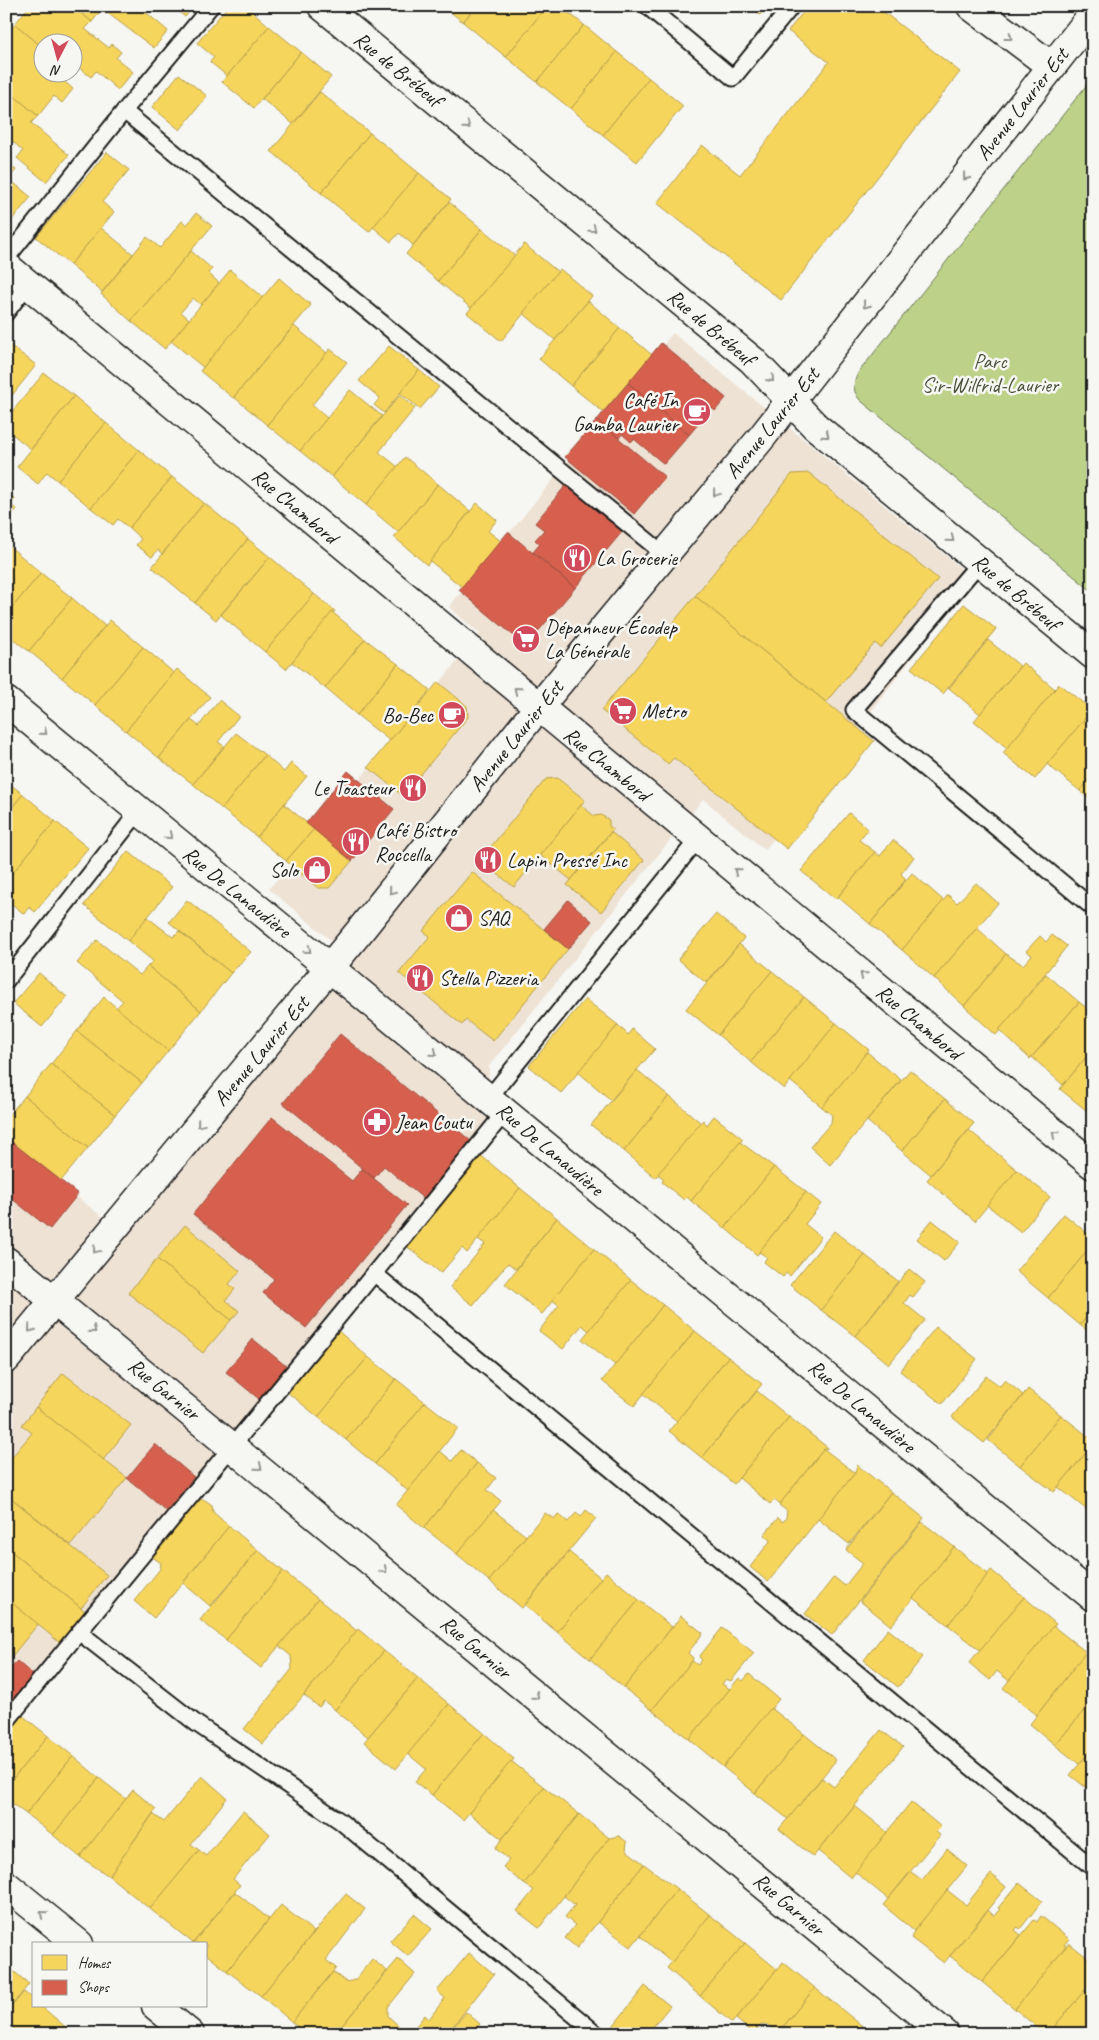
<svg xmlns="http://www.w3.org/2000/svg" width="1099" height="2040" font-family="Caveat,sans-serif">
  <rect width="100%" height="100%" fill="#f6f6f2"/>
  <filter id="ink" filterUnits="userSpaceOnUse"><feTurbulence type="fractalNoise" baseFrequency=".02" numOctaves="2"/><feDisplacementMap in="SourceGraphic" scale="10" xChannelSelector="R" yChannelSelector="G"/><feConvolveMatrix kernelMatrix="1 2 1 2 8 2 1 2 1" color-interpolation-filters="sRGB"/></filter>
  <g filter="url(#ink)">
    <polygon fill="#eee2d4" points="673,333 973,578 765,850 703,799 489,1066 488,1124 6,1720 6,1141 119,1230 333,942 269,889 480,634 449,607"/>
    <path fill="#bdd288" stroke="#6c7752" d="M 1093,77 L 1093,592 L 860,400 C 852,390 853,384 858,373 Z"/>
    <g fill="#f6d55c" stroke="#b59e49">
      <polygon points="29,6 73,6 92,22 85,29 109,48 112,44 121,52 116,58 133,72 118,90 96,71 91,77 73,63 78,56 72,51 72,42 42,42 42,47 15,24"/>
      <polygon points="73,6 147,6 143,10 168,31 154,48 102,9 92,22"/>
      <polygon points="172,6 194,6 185,17"/>
      <polygon points="228,6 246,6 269,26 227,76 210,62 214,57 197,43"/>
      <polygon points="443,6 476,6 463,22"/>
      <polygon points="476,6 547,6 506,57 463,22"/>
      <polygon points="547,6 560,6 584,25 537,82 506,57"/>
      <polygon points="750,6 767,6 760,15"/>
      <polygon points="808,6 876,6 960,72 781,300 657,203 702,145 740,175 829,62 788,31"/>
      <polygon points="15,24 42,47 42,72 73,73 65,82 73,89 62,103 54,96 38,116 6,89 6,35"/>
      <polygon points="584,25 617,52 571,109 537,82"/>
      <polygon points="269,26 301,52 254,108 222,82"/>
      <polygon points="301,52 331,77 293,124 262,99"/>
      <polygon points="617,52 649,78 603,135 571,109"/>
      <polygon points="179,74 207,96 180,130 152,107"/>
      <polygon points="649,78 683,106 637,162 603,135"/>
      <polygon points="6,89 38,116 31,123 69,155 46,182 17,158 23,151 10,139 6,144"/>
      <polygon points="320,92 370,133 321,193 271,151"/>
      <polygon points="370,133 419,173 369,232 321,193"/>
      <polygon points="6,151 12,156 6,163 16,170 9,179 31,197 11,221 6,217"/>
      <polygon points="107,152 129,170 102,202 114,212 70,265 36,237"/>
      <polygon points="419,173 451,199 413,245 399,233 391,242 373,227"/>
      <polygon points="449,202 482,229 438,281 406,254"/>
      <polygon points="196,213 212,226 131,321 101,294 147,237 160,248 182,221 187,225"/>
      <polygon points="101,228 133,254 102,292 70,265"/>
      <polygon points="482,229 515,256 471,308 438,281"/>
      <polygon points="524,244 558,272 501,341 467,313"/>
      <polygon points="191,251 212,269 208,273 219,283 201,305 193,298 181,312 189,319 165,349 131,321"/>
      <polygon points="560,269 592,296 555,340 523,313"/>
      <polygon points="230,270 263,298 204,368 171,341"/>
      <polygon points="279,278 311,305 233,398 200,371"/>
      <polygon points="588,301 620,328 571,386 539,359"/>
      <polygon points="294,326 327,353 267,425 234,397"/>
      <polygon points="620,328 652,355 603,412 571,386"/>
      <polygon points="6,342 36,365 6,403"/>
      <polygon points="389,346 419,370 384,413 374,405 380,398 359,381"/>
      <polygon points="330,349 347,362 312,405 327,418 300,451 267,425"/>
      <polygon points="419,370 439,387 420,409 400,393"/>
      <polygon points="44,373 74,396 31,449 6,429 6,419"/>
      <polygon points="350,390 382,416 332,477 300,451"/>
      <polygon points="400,395 415,408 379,452 398,467 366,505 332,477"/>
      <polygon points="74,396 106,423 58,481 47,472 38,484 17,467"/>
      <polygon points="106,423 139,450 91,508 58,481"/>
      <polygon points="139,450 172,477 129,528 118,519 113,525 91,508"/>
      <polygon points="405,457 438,484 398,532 366,505"/>
      <polygon points="809,473 938,579 881,648 875,643 826,702 695,596 792,474"/>
      <polygon points="172,477 204,503 162,554 158,550 152,557 136,545 141,539 129,528"/>
      <polygon points="438,484 470,511 427,565 394,537"/>
      <polygon points="6,491 15,499 10,505 17,509 6,522"/>
      <polygon points="204,503 248,539 195,603 152,567"/>
      <polygon points="477,503 497,520 488,531 501,541 462,587 430,561"/>
      <polygon points="248,539 270,557 216,620 195,603"/>
      <polygon points="8,545 41,573 6,615 6,547"/>
      <polygon points="270,557 314,594 265,652 221,615"/>
      <polygon points="41,573 72,598 29,651 6,634 6,615"/>
      <polygon points="314,594 335,611 286,669 265,652"/>
      <polygon points="695,596 874,741 787,849 674,758 668,764 601,710"/>
      <polygon points="72,598 105,626 62,678 29,651"/>
      <polygon points="964,604 996,629 943,694 911,668"/>
      <polygon points="332,612 365,639 325,688 292,662"/>
      <polygon points="110,620 143,647 95,705 62,678"/>
      <polygon points="365,639 398,664 357,715 325,688"/>
      <polygon points="988,640 1020,666 980,714 949,688"/>
      <polygon points="143,647 174,673 126,731 95,705"/>
      <polygon points="1023,663 1055,689 1007,748 974,721"/>
      <polygon points="398,664 430,690 390,741 357,715"/>
      <polygon points="177,669 210,697 159,758 126,731"/>
      <polygon points="438,682 467,706 468,717 403,796 368,767"/>
      <polygon points="1059,684 1092,710 1035,779 1003,753"/>
      <polygon points="219,700 239,716 218,742 224,746 193,784 159,758 191,720 199,726"/>
      <polygon points="1092,710 1093,775 1080,791 1047,764"/>
      <polygon points="236,733 265,755 222,809 193,784"/>
      <polygon points="265,755 284,772 291,763 307,776 257,837 222,809"/>
      <polygon points="1093,775 1093,802 1080,791"/>
      <polygon points="557,778 585,800 514,887 480,860 546,779"/>
      <polygon points="6,781 23,794 6,815"/>
      <polygon points="23,794 55,821 6,881 6,815"/>
      <polygon points="284,804 314,829 286,861 257,837"/>
      <polygon points="581,805 594,816 601,815 609,820 609,826 613,829 571,880 540,855"/>
      <polygon points="849,813 868,829 859,840 875,852 836,899 801,871"/>
      <polygon points="55,821 88,848 35,912 29,907 24,914 6,899 9,890 6,888 6,881"/>
      <polygon points="314,829 352,861 329,888 318,888 286,861"/>
      <polygon points="611,832 644,860 601,912 567,885"/>
      <polygon points="893,840 914,857 901,874 906,879 870,924 838,897 875,852 880,856"/>
      <polygon points="128,851 172,887 128,941 84,905"/>
      <polygon points="472,872 568,949 493,1041 466,1020 462,1025 399,973 430,936 423,931"/>
      <polygon points="912,873 944,901 902,950 870,924"/>
      <polygon points="976,883 998,903 934,978 902,950 948,895 957,903"/>
      <polygon points="187,900 251,952 231,973 169,922"/>
      <polygon points="716,914 744,938 706,983 678,959"/>
      <polygon points="147,917 173,937 179,931 231,973 201,1011 148,966 153,961 128,941"/>
      <polygon points="977,928 1006,954 964,1006 934,978"/>
      <polygon points="1052,935 1067,946 996,1035 964,1006 1006,954 1023,965 1032,955 1026,951 1040,936 1046,942"/>
      <polygon points="97,940 140,975 148,966 201,1011 168,1051 116,1008 123,1001 77,963"/>
      <polygon points="739,944 772,971 718,1035 686,1009"/>
      <polygon points="772,971 804,997 751,1062 718,1035"/>
      <polygon points="39,973 67,997 42,1027 13,1003"/>
      <polygon points="1046,974 1079,1002 1030,1059 999,1030"/>
      <polygon points="104,997 168,1051 142,1083 77,1031"/>
      <polygon points="804,997 836,1023 784,1089 751,1062"/>
      <polygon points="585,999 618,1025 561,1093 529,1066"/>
      <polygon points="1079,1002 1093,1013 1093,1049 1063,1085 1032,1057"/>
      <polygon points="836,1023 869,1050 822,1107 790,1081"/>
      <polygon points="618,1025 628,1035 632,1029 655,1049 611,1100 578,1072"/>
      <polygon points="77,1031 142,1083 115,1115 51,1064"/>
      <polygon points="1093,1049 1093,1113 1092,1115 1060,1089"/>
      <polygon points="867,1052 901,1080 830,1165 810,1147 831,1123 832,1115 822,1107"/>
      <polygon points="51,1064 115,1115 88,1148 25,1096"/>
      <polygon points="637,1070 669,1096 624,1151 591,1125"/>
      <polygon points="910,1070 945,1099 902,1151 867,1121"/>
      <polygon points="25,1096 88,1148 61,1181 6,1137 6,1118"/>
      <polygon points="669,1096 701,1123 656,1178 624,1151"/>
      <polygon points="945,1099 974,1123 931,1175 902,1151"/>
      <polygon points="714,1116 743,1139 691,1201 687,1197 684,1200 662,1182 664,1179 658,1174 703,1120 707,1125"/>
      <polygon points="969,1130 1017,1170 975,1221 927,1180"/>
      <polygon points="740,1142 774,1167 725,1228 691,1201"/>
      <polygon points="479,1154 520,1188 467,1253 462,1248 441,1273 405,1245"/>
      <polygon points="774,1167 806,1192 757,1255 725,1228"/>
      <polygon points="1017,1170 1050,1197 1021,1232 987,1205"/>
      <polygon points="520,1188 557,1218 516,1269 508,1263 473,1305 450,1287 485,1244 478,1239"/>
      <polygon points="806,1192 821,1204 805,1224 821,1237 790,1276 786,1273 783,1277 764,1262 767,1257 759,1252"/>
      <polygon points="1064,1214 1093,1238 1093,1244 1048,1298 1016,1271"/>
      <polygon points="557,1218 594,1249 542,1314 505,1284"/>
      <polygon points="932,1220 960,1242 944,1261 917,1239"/>
      <polygon points="185,1225 240,1271 229,1284 235,1289 226,1300 239,1311 231,1320 157,1259"/>
      <polygon points="834,1231 865,1255 821,1310 790,1285"/>
      <polygon points="1093,1244 1093,1310 1080,1325 1048,1298"/>
      <polygon points="594,1249 631,1280 589,1331 582,1325 563,1349 539,1331 559,1305 552,1300"/>
      <polygon points="865,1255 898,1281 855,1336 821,1310"/>
      <polygon points="157,1259 231,1320 203,1353 128,1293"/>
      <polygon points="909,1269 925,1282 913,1297 910,1295 904,1303 925,1320 889,1364 855,1336"/>
      <polygon points="631,1280 663,1305 615,1365 582,1339"/>
      <polygon points="663,1305 695,1331 634,1406 602,1381"/>
      <polygon points="1093,1310 1093,1335 1080,1325"/>
      <polygon points="936,1327 977,1359 942,1404 900,1371"/>
      <polygon points="337,1330 368,1357 318,1417 286,1391"/>
      <polygon points="695,1331 728,1357 677,1421 643,1394"/>
      <polygon points="368,1357 396,1379 346,1440 318,1417"/>
      <polygon points="728,1357 762,1384 702,1458 669,1431"/>
      <polygon points="63,1373 131,1425 103,1460 36,1407"/>
      <polygon points="986,1376 1000,1386 1005,1380 1023,1395 984,1443 952,1417"/>
      <polygon points="396,1379 425,1402 375,1464 346,1440"/>
      <polygon points="1028,1389 1061,1415 1020,1466 988,1440"/>
      <polygon points="757,1391 789,1417 734,1484 702,1458"/>
      <polygon points="425,1402 458,1428 408,1491 375,1464"/>
      <polygon points="36,1407 127,1478 71,1545 6,1494 6,1454 11,1458 32,1433 22,1425"/>
      <polygon points="1061,1415 1093,1440 1093,1444 1054,1492 1020,1466"/>
      <polygon points="789,1417 828,1448 824,1449 779,1505 775,1499 770,1504 739,1478"/>
      <polygon points="1093,1444 1093,1512 1092,1514 1058,1487"/>
      <polygon points="824,1449 855,1473 768,1582 750,1567 771,1540 764,1535 778,1518 783,1522 786,1518 787,1511 779,1505"/>
      <polygon points="461,1450 477,1463 424,1528 396,1505 440,1451 452,1461"/>
      <polygon points="477,1463 496,1478 487,1490 501,1501 457,1554 424,1528"/>
      <polygon points="857,1465 891,1492 849,1544 818,1519 855,1473"/>
      <polygon points="891,1492 924,1518 832,1635 805,1614 834,1577 845,1586 863,1563 846,1550"/>
      <polygon points="6,1494 107,1575 81,1608 6,1547"/>
      <polygon points="196,1499 205,1500 212,1505 213,1512 229,1526 154,1618 134,1601 160,1569 161,1563 151,1556"/>
      <polygon points="493,1510 526,1536 489,1581 457,1554"/>
      <polygon points="586,1510 596,1518 522,1608 489,1581 545,1513 554,1519 558,1514 568,1522 576,1513 581,1517"/>
      <polygon points="922,1522 954,1547 891,1626 860,1601"/>
      <polygon points="229,1526 258,1550 210,1606 183,1583"/>
      <polygon points="6,1547 86,1612 60,1643 6,1598"/>
      <polygon points="954,1547 988,1574 948,1625 913,1598"/>
      <polygon points="258,1550 283,1571 226,1640 200,1620"/>
      <polygon points="569,1552 601,1578 557,1632 525,1605"/>
      <polygon points="991,1570 1024,1597 980,1650 948,1625"/>
      <polygon points="283,1571 318,1599 261,1668 226,1640"/>
      <polygon points="606,1572 639,1600 590,1659 557,1632"/>
      <polygon points="1024,1597 1056,1624 1009,1681 997,1671 990,1680 969,1663"/>
      <polygon points="6,1598 38,1624 12,1656 6,1652"/>
      <polygon points="318,1599 357,1631 263,1744 244,1729 292,1669 291,1656 279,1646"/>
      <polygon points="639,1600 672,1627 624,1688 590,1659"/>
      <polygon points="681,1616 703,1633 688,1653 693,1658 692,1661 652,1710 624,1688"/>
      <polygon points="1053,1626 1086,1652 1037,1715 1003,1688"/>
      <polygon points="722,1628 754,1653 731,1681 726,1679 722,1684 730,1689 689,1739 652,1710 692,1661 698,1665 702,1660 699,1657"/>
      <polygon points="358,1629 384,1651 335,1710 324,1701 319,1707 304,1695"/>
      <polygon points="888,1629 923,1657 898,1687 864,1660"/>
      <polygon points="384,1651 418,1678 368,1737 335,1710"/>
      <polygon points="1086,1652 1093,1657 1093,1700 1055,1745 1030,1724"/>
      <polygon points="749,1674 779,1699 723,1767 689,1739 739,1678 743,1681"/>
      <polygon points="418,1678 449,1704 396,1769 364,1742"/>
      <polygon points="1093,1700 1093,1748 1079,1764 1055,1745"/>
      <polygon points="449,1704 484,1733 432,1795 415,1782 426,1769 408,1754"/>
      <polygon points="771,1708 804,1734 755,1793 723,1767"/>
      <polygon points="22,1715 48,1736 6,1787 6,1735"/>
      <polygon points="881,1730 903,1747 813,1857 779,1829 822,1778 834,1787"/>
      <polygon points="484,1733 514,1759 463,1820 432,1795"/>
      <polygon points="804,1734 836,1760 788,1819 755,1793"/>
      <polygon points="48,1736 73,1756 26,1814 6,1799 6,1787"/>
      <polygon points="1093,1748 1093,1793 1070,1775"/>
      <polygon points="73,1756 99,1778 53,1835 26,1814"/>
      <polygon points="511,1761 544,1787 502,1839 469,1813"/>
      <polygon points="202,1776 227,1798 191,1844 199,1850 150,1909 109,1876 153,1814 164,1822"/>
      <polygon points="99,1778 126,1799 80,1857 53,1835"/>
      <polygon points="544,1787 579,1814 524,1884 503,1867 509,1860 495,1848"/>
      <polygon points="133,1790 156,1809 109,1876 80,1857"/>
      <polygon points="911,1802 941,1827 936,1832 940,1835 888,1899 855,1872"/>
      <polygon points="855,1806 887,1832 851,1878 818,1851"/>
      <polygon points="243,1811 270,1834 233,1879 240,1885 193,1943 150,1909 199,1850 206,1856"/>
      <polygon points="579,1814 609,1838 539,1928 517,1911 534,1890 524,1884"/>
      <polygon points="619,1836 627,1842 626,1850 644,1864 577,1948 565,1938 575,1925 565,1917 575,1905 564,1896 609,1838"/>
      <polygon points="947,1849 967,1866 914,1931 883,1905 911,1872 922,1880"/>
      <polygon points="644,1864 677,1889 631,1947 598,1922"/>
      <polygon points="991,1874 1006,1887 944,1963 911,1938 914,1931 947,1890 966,1905"/>
      <polygon points="1019,1883 1042,1901 1020,1929 1018,1927 1015,1930 1021,1935 982,1982 950,1956 988,1910 994,1916 1000,1909 998,1908"/>
      <polygon points="677,1889 710,1915 672,1963 640,1936"/>
      <polygon points="235,1892 269,1919 227,1971 206,1954 206,1944 193,1943"/>
      <polygon points="346,1894 365,1909 326,1960 336,1968 292,2022 261,1996"/>
      <polygon points="281,1905 314,1932 261,1996 227,1971"/>
      <polygon points="414,1914 432,1929 408,1956 390,1941"/>
      <polygon points="710,1915 745,1943 700,1996 667,1968"/>
      <polygon points="1041,1916 1069,1939 1064,1945 1067,1947 1015,2009 982,1982 1034,1920 1037,1922"/>
      <polygon points="745,1943 778,1970 732,2023 700,1996"/>
      <polygon points="1069,1943 1093,1962 1093,1981 1048,2034 1045,2034 1015,2009"/>
      <polygon points="469,1953 494,1974 447,2034 409,2034 421,2032 415,2027 425,2015 429,2019 445,1998 437,1991"/>
      <polygon points="372,1959 387,1971 335,2034 305,2034 292,2022 333,1972 346,1982 355,1980"/>
      <polygon points="398,1959 415,1974 388,2007 388,2016 401,2028 396,2034 335,2034"/>
      <polygon points="783,1962 815,1988 778,2033 768,2025 761,2025 754,2034 736,2019"/>
      <polygon points="6,1965 29,1984 6,2013"/>
      <polygon points="645,1986 670,2006 647,2034 622,2034 613,2026"/>
      <polygon points="815,1988 866,2029 863,2034 778,2033"/>
      <polygon points="1085,1990 1093,1996 1093,2034 1048,2034"/>
      <polygon points="24,1992 34,2000 34,2006 41,2006 69,2030 66,2034 6,2034 6,2013"/>
      <polygon points="466,2012 480,2024 472,2034 447,2034"/>
    </g>
    <g fill="#d6604d" stroke="#9e4c3e">
      <polygon points="661,343 726,398 715,411 712,408 689,435 628,383"/>
      <polygon points="628,383 689,435 664,464 634,439 631,442 622,434 619,438 597,420"/>
      <polygon points="597,420 665,477 634,514 565,457"/>
      <polygon points="566,485 622,532 575,588 533,552 540,544 535,540 544,530 535,523"/>
      <polygon points="508,532 575,588 530,641 520,641 459,590"/>
      <polygon points="348,771 394,809 352,861 306,823"/>
      <polygon points="568,900 592,921 568,949 544,929"/>
      <polygon points="340,1034 471,1141 424,1199 384,1166 374,1178 283,1103"/>
      <polygon points="272,1117 352,1181 362,1169 407,1205 306,1328 263,1293 274,1279 193,1214"/>
      <polygon points="9,1140 78,1194 50,1229 6,1194 6,1143"/>
      <polygon points="253,1339 286,1366 259,1399 226,1372"/>
      <polygon points="155,1444 194,1477 166,1511 127,1478"/>
      <polygon points="17,1661 33,1675 6,1708 6,1672"/>
    </g>
    <g fill="none" stroke-linecap="round" stroke-linejoin="round">
      <defs>
        <g id="lane">
          <polyline points="211,6 124,111 665,555"/>
          <polyline points="647,6 733,78 792,6"/>
          <polyline points="6,259 124,111"/>
          <polyline points="6,313 28,284"/>
          <polyline points="980,562 854,710 1093,908"/>
          <polyline points="6,981 139,811"/>
          <polyline points="489,1098 698,839"/>
          <polyline points="375,1274 1093,1868"/>
          <polyline points="79,1632 197,1724 340,1821 597,2034"/>
          <path d="M 6,1722 C 171,1518 341,1317 505,1112"/>
        </g>
        <g id="street">
          <polyline points="322,6 752,360 815,426 1093,655"/>
          <polyline points="971,6 1051,66"/>
          <polyline points="6,266 1093,1165"/>
          <polyline points="6,701 1093,1597"/>
          <polyline points="6,1261 945,2034"/>
          <polyline points="6,1885 79,1944"/>
          <polyline points="156,2006 190,2034"/>
        </g>
        <polyline id="secondary" points="6,1359 359,932 524,725 762,437 1093,14"/>
      </defs>
      <use href="#lane" stroke="#1c1c1c" stroke-width="19"/>
      <use href="#street" stroke="#1c1c1c" stroke-width="31"/>
      <use href="#secondary" stroke="#1c1c1c" stroke-width="31"/>
      <use href="#lane" stroke="#f6f6f2" stroke-width="15"/>
      <use href="#street" stroke="#f6f6f2" stroke-width="28"/>
      <use href="#secondary" stroke="#f6f6f2" stroke-width="28"/>
    </g>
    <defs><path id="oneway-chevron" d="M-2-3.5L2.5 0L-2 3.5" fill="none" stroke-width="1.6" stroke-linecap="round" stroke-linejoin="round" transform="scale(1.25)"/></defs>
    <g stroke="#949492">
      <use href="#oneway-chevron" transform="translate(1009 37) rotate(37)"/>
      <use href="#oneway-chevron" transform="translate(467 126) rotate(39)"/>
      <use href="#oneway-chevron" transform="translate(966 177) rotate(128)"/>
      <use href="#oneway-chevron" transform="translate(593 229) rotate(39)"/>
      <use href="#oneway-chevron" transform="translate(866 305) rotate(128)"/>
      <use href="#oneway-chevron" transform="translate(771 379) rotate(48)"/>
      <use href="#oneway-chevron" transform="translate(826 435) rotate(39)"/>
      <use href="#oneway-chevron" transform="translate(716 493) rotate(130)"/>
      <use href="#oneway-chevron" transform="translate(951 539) rotate(39)"/>
      <use href="#oneway-chevron" transform="translate(517 690) rotate(-141)"/>
      <use href="#oneway-chevron" transform="translate(44 732) rotate(40)"/>
      <use href="#oneway-chevron" transform="translate(169 836) rotate(39)"/>
      <use href="#oneway-chevron" transform="translate(737 871) rotate(-140)"/>
      <use href="#oneway-chevron" transform="translate(392 891) rotate(129)"/>
      <use href="#oneway-chevron" transform="translate(308 950) rotate(39)"/>
      <use href="#oneway-chevron" transform="translate(863 975) rotate(-140)"/>
      <use href="#oneway-chevron" transform="translate(434 1053) rotate(39)"/>
      <use href="#oneway-chevron" transform="translate(200 1124) rotate(130)"/>
      <use href="#oneway-chevron" transform="translate(1055 1134) rotate(-140)"/>
      <use href="#oneway-chevron" transform="translate(96 1250) rotate(130)"/>
      <use href="#oneway-chevron" transform="translate(31 1329) rotate(129)"/>
      <use href="#oneway-chevron" transform="translate(93 1330) rotate(39)"/>
      <use href="#oneway-chevron" transform="translate(259 1467) rotate(40)"/>
      <use href="#oneway-chevron" transform="translate(384 1570) rotate(40)"/>
      <use href="#oneway-chevron" transform="translate(536 1696) rotate(40)"/>
      <use href="#oneway-chevron" transform="translate(43 1914) rotate(-141)"/>
    </g>
  </g>
  <defs>
    <symbol id="cafe-disc" viewBox="-11 -11 22 22"><circle r="9.5" fill="#d1495b" stroke="#f6f6f2"/><path d="M-5.5-4.5H6V0H3Q3 3.5 0 3.5H-2.5Q-5.5 3.5-5.5 0ZM3-3.2v2h1.7v-2ZM-6 4.5H4V6H-6Z" fill="#fff"/></symbol>
    <symbol id="restaurant-disc" viewBox="-11 -11 22 22"><circle r="9.5" fill="#d1495b" stroke="#f6f6f2"/><path d="M-5-6h1v4h1v-4h1v4h1v-4h1v5L-1.5 .5V6h-2V.5L-5-1ZM5-6V6H3V1.5H1.5Q1.5-4 5-6Z" fill="#fff"/></symbol>
    <symbol id="supermarket-disc" viewBox="-11 -11 22 22"><circle r="9.5" fill="#d1495b" stroke="#f6f6f2"/><path d="M-6-5.5h2.5l.6 2H6L4.5 2H-2.5L-4.4-4H-6ZM-1.5 3.2a1.3 1.3 0 1 0 .1 0ZM3 3.2a1.3 1.3 0 1 0 .1 0Z" fill="#fff"/></symbol>
    <symbol id="shop-disc" viewBox="-11 -11 22 22"><circle r="9.5" fill="#d1495b" stroke="#f6f6f2"/><path d="M-5-2.5h2.3a2.7 3.5 0 0 1 5.4 0H5L5.5 6h-11ZM-1.5-2.5h3a1.5 2.3 0 0 0-3 0Z" fill="#fff"/></symbol>
    <symbol id="pharmacy-disc" viewBox="-11 -11 22 22"><circle r="9.5" fill="#d1495b" stroke="#f6f6f2"/><path d="M-2-6h4v4h4v4h-4v4h-4v-4h-4v-4h4Z" fill="#fff"/></symbol>
  </defs>
  <g fill-rule="evenodd">
    <use href="#cafe-disc" x="681" y="396" width="32" height="32"/>
    <use href="#restaurant-disc" x="561" y="542" width="32" height="32"/>
    <use href="#supermarket-disc" x="510" y="623" width="32" height="32"/>
    <use href="#supermarket-disc" x="607" y="695" width="32" height="32"/>
    <use href="#cafe-disc" x="436" y="699" width="32" height="32"/>
    <use href="#restaurant-disc" x="397" y="772" width="32" height="32"/>
    <use href="#restaurant-disc" x="340" y="826" width="32" height="32"/>
    <use href="#restaurant-disc" x="472" y="844" width="32" height="32"/>
    <use href="#shop-disc" x="301" y="854" width="32" height="32"/>
    <use href="#shop-disc" x="443" y="902" width="32" height="32"/>
    <use href="#restaurant-disc" x="404" y="962" width="32" height="32"/>
    <use href="#pharmacy-disc" x="361" y="1106" width="32" height="32"/>
  </g>
  <g text-anchor="middle" dominant-baseline="central" stroke-width="5" stroke-linejoin="round" paint-order="stroke">
    <g font-size="21" fill="#1c1c1c" stroke="#f6f6f2">
      <text transform="translate(398 69) rotate(39)">Rue de Brébeuf</text>
      <text transform="translate(1022 104) rotate(-52)">Avenue Laurier Est</text>
      <text transform="translate(711 327) rotate(40)">Rue de Brébeuf</text>
      <text transform="translate(772 423) rotate(-51)">Avenue Laurier Est</text>
      <text transform="translate(295 506) rotate(40)">Rue Chambord</text>
      <text transform="translate(1016 592) rotate(40)">Rue de Brébeuf</text>
      <text transform="translate(516 736) rotate(-51)">Avenue Laurier Est</text>
      <text transform="translate(607 764) rotate(39)">Rue Chambord</text>
      <text transform="translate(237 892) rotate(39)">Rue De Lanaudière</text>
      <text transform="translate(919 1022) rotate(40)">Rue Chambord</text>
      <text transform="translate(261 1051) rotate(-50)">Avenue Laurier Est</text>
      <text transform="translate(550 1149) rotate(40)">Rue De Lanaudière</text>
      <text transform="translate(164 1389) rotate(39)">Rue Garnier</text>
      <text transform="translate(862 1406) rotate(40)">Rue De Lanaudière</text>
      <text transform="translate(476 1647) rotate(40)">Rue Garnier</text>
      <text transform="translate(789 1904) rotate(40)">Rue Garnier</text>
    </g>
    <g font-size="21" fill="#4c533c" stroke="#f6f6f2">
      <text x="990" y="361">Parc<tspan x="990" dy="24">Sir-Wilfrid-Laurier</tspan></text>
    </g>
    <g font-size="21" fill="#1c1c1c" stroke="#f6f6f2" text-anchor="start">
      <text x="678" y="400" text-anchor="end">Café In<tspan x="678" dy="24">Gamba Laurier</tspan></text>
      <text x="596" y="558">La Grocerie</text>
      <text x="545" y="627">Dépanneur Écodep<tspan x="545" dy="24">La Générale</tspan></text>
      <text x="642" y="711">Metro</text>
      <text x="433" y="715" text-anchor="end">Bo-Bec</text>
      <text x="394" y="788" text-anchor="end">Le Toasteur</text>
      <text x="375" y="830">Café Bistro<tspan x="375" dy="24">Roccella</tspan></text>
      <text x="507" y="860">Lapin Pressé Inc</text>
      <text x="298" y="870" text-anchor="end">Solo</text>
      <text x="478" y="918">SAQ</text>
      <text x="439" y="978">Stella Pizzeria</text>
      <text x="396" y="1122">Jean Coutu</text>
    </g>
  </g>
  <rect width="1099" height="2040" fill="none" stroke="#f6f6f2" stroke-width="25"/>
  <rect x="12" y="12" width="1074" height="2015" fill="none" stroke="#1c1c1c" stroke-width="2" filter="url(#ink)"/>
  <rect x="32" y="1942" width="175" height="65" fill="#f6f6f2" stroke="#9f9f9c"/>
  <rect x="42" y="1955" width="25" height="15" fill="#f6d55c" stroke="#9f9f9c"/>
  <text x="78" y="1968" font-size="15" fill="#1c1c1c">Homes</text>
  <rect x="42" y="1980" width="25" height="15" fill="#d6604d" stroke="#9f9f9c"/>
  <text x="78" y="1992" font-size="15" fill="#1c1c1c">Shops</text>
  <g transform="translate(58 58) rotate(186)"><circle r="24" fill="#f6f6f2" stroke="#9f9f9c"/>
  <path d="M0-4L9 19L0 12L-9 19Z" fill="#d1495b"/>
  <text y="-8" font-size="14" font-weight="bold" text-anchor="middle" fill="#1c1c1c">N</text>
  </g>
</svg>
